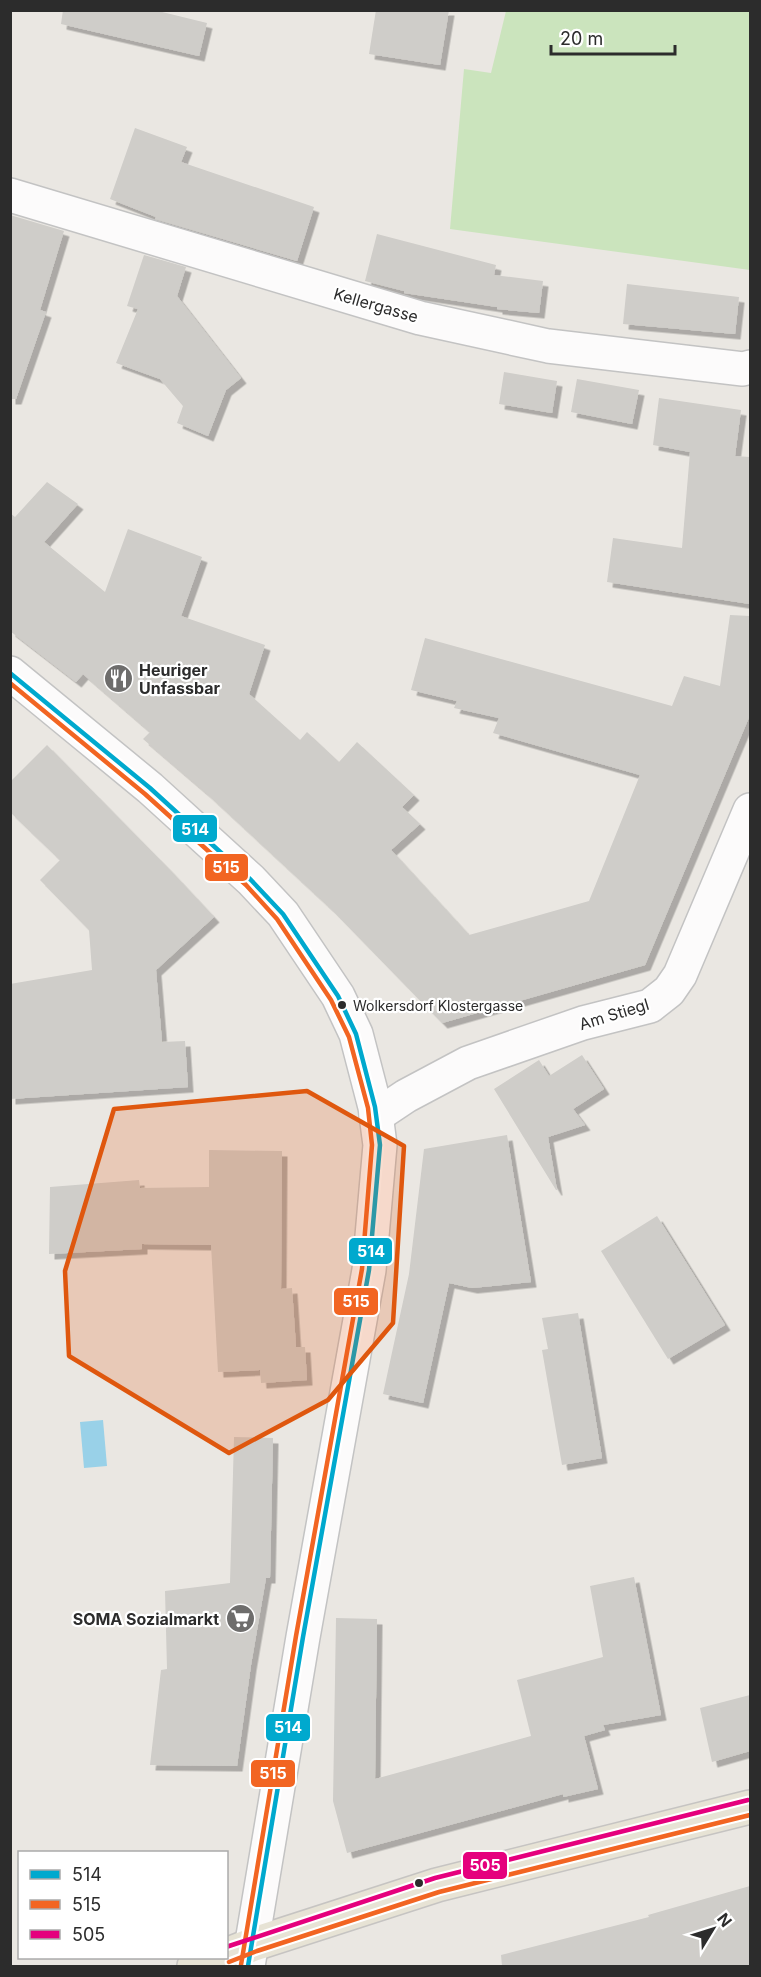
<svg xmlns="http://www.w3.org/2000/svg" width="761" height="1977" font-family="Inter,sans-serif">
  <defs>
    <filter id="shadow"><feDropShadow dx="5.5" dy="5.5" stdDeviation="0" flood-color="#0004"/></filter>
  </defs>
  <rect width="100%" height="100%" fill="#eae7e2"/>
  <polygon fill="#cbe4bd" points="506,11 750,11 750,270 450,229 464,69 491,73"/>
  <polygon fill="#99d1e8" points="103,1420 107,1466 84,1468 80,1422"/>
  <g fill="#cfcdc9" filter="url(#shadow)">
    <polygon points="63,10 154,10 207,23 199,56 61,24"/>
    <polygon points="376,10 449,10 440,65 369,54"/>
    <polygon points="135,128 187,147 181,162 314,207 297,261 155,219 156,217 110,199"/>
    <polygon points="10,215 64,231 40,310 46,312 16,399 10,399"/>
    <polygon points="377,234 496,265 494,275 543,281 539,313 497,309 497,307 404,293 404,291 365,281"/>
    <polygon points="144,255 186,267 177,296 241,378 226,390 208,436 177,423 183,406 160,379 116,363 138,309 127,306"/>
    <polygon points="627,284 739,297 735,334 623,324"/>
    <polygon points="504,372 557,381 552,413 499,404"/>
    <polygon points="577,379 639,390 632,424 571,412"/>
    <polygon points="659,398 741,410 735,456 750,457 750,604 607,582 613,538 682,548 690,452 653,445"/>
    <polygon points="47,482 78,504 44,542 105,592 128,529 202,557 181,616 265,645 249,694 300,740 307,732 339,762 357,742 414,795 402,807 420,824 391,850 469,935 589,901 640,775 493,733 499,718 454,708 457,701 411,690 425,638 672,706 684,676 720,686 730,615 750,616 750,715 645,965 442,1023 330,908 206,793 143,739 150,732 83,674 76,682 10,631 10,513 15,517"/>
    <polygon points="47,745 169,869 214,917 156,970 162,1042 185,1041 188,1087 10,1099 10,984 92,970 89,930 40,880 60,860 10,812 10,782"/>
    <polygon points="582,1055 604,1089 573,1109 585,1125 548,1137 557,1190 556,1190 494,1089 539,1060 549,1076"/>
    <polygon points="507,1135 531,1282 472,1288 449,1283 423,1403 383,1394 409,1274 424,1149"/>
    <polygon points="209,1150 282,1151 281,1289 292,1288 296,1347 305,1347 307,1380 261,1383 260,1370 218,1372 211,1245 142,1244 142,1249 49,1254 50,1187 139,1180 140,1188 209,1187"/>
    <polygon points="657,1216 725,1325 668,1359 601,1251"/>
    <polygon points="578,1313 602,1458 562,1465 542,1350 548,1349 542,1318"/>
    <polygon points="234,1437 273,1438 270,1578 266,1578 251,1665 237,1766 150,1765 161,1670 167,1669 165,1591 230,1583"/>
    <polygon points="634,1577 661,1715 603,1725 605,1730 584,1736 598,1789 563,1797 563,1794 347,1853 333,1801 336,1618 377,1619 375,1779 531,1736 517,1680 603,1657 590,1586"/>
    <polygon points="750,1695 750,1751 712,1762 700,1708"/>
    <polygon points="750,1886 750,1966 502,1966 501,1955 649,1917 648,1915"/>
  </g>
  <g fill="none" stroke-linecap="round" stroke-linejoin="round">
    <defs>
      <g id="minor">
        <polyline points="10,195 420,318 548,346 743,369 750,367"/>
        <polyline points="376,1116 406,1096 468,1063 583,1023 650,1006 669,991 680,975 750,810"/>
      </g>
      <polyline id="tertiary" points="10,673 150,788 251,880 283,914 338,996 356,1034 375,1107 380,1145 369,1270 303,1637 248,1966"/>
      <g id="primary">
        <polyline points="226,1955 254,1944 437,1885 750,1807"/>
        <polyline points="194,1966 221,1958"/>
      </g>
    </defs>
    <use href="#minor" stroke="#c3c3c3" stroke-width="36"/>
    <use href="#tertiary" stroke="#c3c3c3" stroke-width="36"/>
    <use href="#primary" stroke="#c6c4c2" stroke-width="36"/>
    <use href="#minor" stroke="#fcfbfb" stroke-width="33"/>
    <use href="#tertiary" stroke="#fcfbfb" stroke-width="33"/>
    <use href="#primary" stroke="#e7e3d5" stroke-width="33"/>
    <defs>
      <polyline id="bus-1" points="10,673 150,788 251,880 283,914 338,996 356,1034 375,1107 380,1145 369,1270 303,1637 248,1966"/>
      <g id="bus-2">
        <polyline points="10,683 145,794 246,885 277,919 331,1000 349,1037 368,1108 372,1145 362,1269 296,1636 241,1965"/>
        <polyline points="229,1962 257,1951 439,1892 750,1815"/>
      </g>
      <polyline id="bus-3" points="226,1947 435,1878 748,1800"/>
    </defs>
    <use href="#bus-1" stroke="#fff" stroke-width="9"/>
    <use href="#bus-2" stroke="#fff" stroke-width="9"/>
    <use href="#bus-3" stroke="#fff" stroke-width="9"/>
    <use href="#bus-1" stroke="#00a9ce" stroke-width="4.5"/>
    <use href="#bus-2" stroke="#f26522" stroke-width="4.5"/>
    <use href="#bus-3" stroke="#e5007d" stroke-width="4.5"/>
  </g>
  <path fill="#df570e" fill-opacity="0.2" stroke="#df570e" stroke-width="4.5" stroke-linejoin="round" d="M 307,1091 L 404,1146 L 393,1323 L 328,1400 L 229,1453 L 69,1356 L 65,1271 L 114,1109 Z"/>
  <defs>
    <symbol id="restaurant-disc" viewBox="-11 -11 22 22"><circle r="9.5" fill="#6e6d6c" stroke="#fff"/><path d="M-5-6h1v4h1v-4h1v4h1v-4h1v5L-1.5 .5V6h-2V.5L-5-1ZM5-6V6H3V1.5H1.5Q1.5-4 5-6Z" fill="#fff"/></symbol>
    <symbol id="supermarket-disc" viewBox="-11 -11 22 22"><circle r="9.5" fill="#6e6d6c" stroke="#fff"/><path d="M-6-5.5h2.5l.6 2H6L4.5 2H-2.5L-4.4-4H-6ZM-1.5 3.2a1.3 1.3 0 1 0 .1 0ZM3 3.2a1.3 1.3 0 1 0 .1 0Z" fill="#fff"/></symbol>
  </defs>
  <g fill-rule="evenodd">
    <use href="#restaurant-disc" x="102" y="662" width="33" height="33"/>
    <use href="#supermarket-disc" x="224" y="1602" width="33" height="33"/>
  </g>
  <g fill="#2c2c2c" stroke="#fff" stroke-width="2">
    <circle cx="342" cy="1005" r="5"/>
    <circle cx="419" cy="1883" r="5"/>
  </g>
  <g text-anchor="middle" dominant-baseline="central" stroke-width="4.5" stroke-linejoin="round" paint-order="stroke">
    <g font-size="14" fill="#2c2c2c" stroke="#fff" text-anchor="start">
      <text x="353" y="1005">Wolkersdorf Klostergasse</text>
    </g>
    <g font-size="16" fill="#2c2c2c" stroke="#fff">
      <text transform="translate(376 305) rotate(16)">Kellergasse</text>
      <text transform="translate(614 1014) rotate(-17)">Am Stiegl</text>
    </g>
    <g font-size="16" font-weight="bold" fill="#2c2c2c" stroke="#fff" text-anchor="start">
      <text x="139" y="670">Heuriger<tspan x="139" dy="18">Unfassbar</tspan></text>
      <text x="219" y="1619" text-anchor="end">SOMA Sozialmarkt</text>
    </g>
  </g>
  <g stroke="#fff" stroke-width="2">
    <rect x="172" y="814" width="46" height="29" rx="6" fill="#00a9ce"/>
    <rect x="204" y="853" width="45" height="29" rx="6" fill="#f26522"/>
    <rect x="348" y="1237" width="45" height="28" rx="6" fill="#00a9ce"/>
    <rect x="333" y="1287" width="46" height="29" rx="6" fill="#f26522"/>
    <rect x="265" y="1713" width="46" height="29" rx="6" fill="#00a9ce"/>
    <rect x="250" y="1759" width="46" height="29" rx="6" fill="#f26522"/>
    <rect x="462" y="1851" width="46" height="29" rx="6" fill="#e5007d"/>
  </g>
  <g font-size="16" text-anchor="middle" font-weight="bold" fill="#fff">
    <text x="195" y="835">514</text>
    <text x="226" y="873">515</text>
    <text x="371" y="1257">514</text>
    <text x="356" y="1307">515</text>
    <text x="288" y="1733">514</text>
    <text x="273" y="1779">515</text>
    <text x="485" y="1871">505</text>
  </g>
  <rect width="761" height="1977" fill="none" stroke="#2c2c2c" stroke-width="24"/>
  <rect x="18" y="1851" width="210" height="108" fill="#ffffff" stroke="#ababab" stroke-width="1.5"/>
  <rect x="30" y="1870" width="30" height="9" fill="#00a9ce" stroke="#ababab" stroke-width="1.5"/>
  <text x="72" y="1881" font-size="18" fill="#2c2c2c">514</text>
  <rect x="30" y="1900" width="30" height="9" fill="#f26522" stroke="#ababab" stroke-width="1.5"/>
  <text x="72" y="1911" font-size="18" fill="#2c2c2c">515</text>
  <rect x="30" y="1930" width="30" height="9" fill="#e5007d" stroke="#ababab" stroke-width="1.5"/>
  <text x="72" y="1941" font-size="18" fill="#2c2c2c">505</text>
  <g transform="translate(713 1929) rotate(52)" stroke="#ffffff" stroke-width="4.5" paint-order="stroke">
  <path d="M0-4.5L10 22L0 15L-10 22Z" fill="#2c2c2c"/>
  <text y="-9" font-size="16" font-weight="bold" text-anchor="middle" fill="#2c2c2c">N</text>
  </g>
  <path d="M551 45v9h124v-9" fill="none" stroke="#2c2c2c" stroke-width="3"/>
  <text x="560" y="45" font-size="18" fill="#2c2c2c" stroke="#ffffff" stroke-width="4.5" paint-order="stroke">20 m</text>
</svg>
